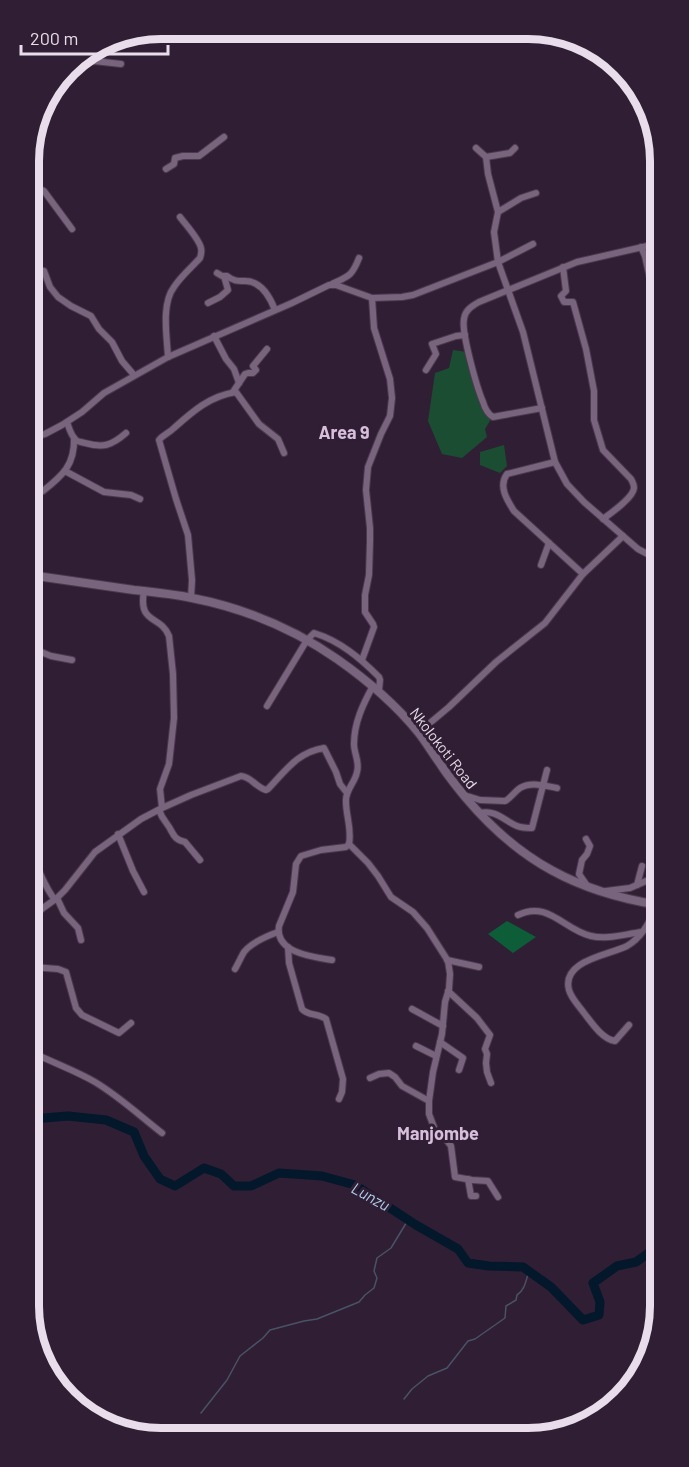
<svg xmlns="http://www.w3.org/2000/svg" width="689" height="1467" font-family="Barlow,sans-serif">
  <rect width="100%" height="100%" fill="#301e34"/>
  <g fill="#1b4d33">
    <polygon points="453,350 467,352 491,419 485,429 487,437 462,458 442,454 428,421 435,373 449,368"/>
    <polygon points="504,445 507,466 500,473 480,465 480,452"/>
  </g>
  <polygon fill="#0d5d39" points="507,921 536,937 513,953 488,934"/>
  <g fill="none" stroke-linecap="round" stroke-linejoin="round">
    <g stroke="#485365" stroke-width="1.5">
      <path d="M 404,1399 L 412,1389 L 428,1376 L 447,1368 L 468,1341 L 475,1339 L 505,1318 L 506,1306 L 516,1300 L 517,1295 C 525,1290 526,1280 529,1271"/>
      <polyline points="201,1413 227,1380 240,1356 263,1338 270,1330 304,1321 317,1319 359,1302 365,1295 374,1288 377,1278 374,1271 377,1258 391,1248 408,1220"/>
    </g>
    <polyline stroke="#03182b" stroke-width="9" points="32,1119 68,1116 106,1120 134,1132 144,1156 160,1179 175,1186 204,1168 221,1174 234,1186 251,1186 279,1173 322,1176 355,1185 416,1225 458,1249 468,1263 489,1266 523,1267 551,1287 583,1320 599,1315 600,1302 593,1283 617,1266 636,1262 650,1252 660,1237"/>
    <defs>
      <g id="street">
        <polyline points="72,63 94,61 121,64"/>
        <polyline points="476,148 486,157 510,153 515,148"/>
        <polyline points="486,157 488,174 498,212"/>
        <polyline points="166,169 174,164 175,158 183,156 199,156 224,137"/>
        <path d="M 29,175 C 31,164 27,154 35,145 L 42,102"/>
        <polyline points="29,184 44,191 72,229"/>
        <polyline points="536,193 521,198 498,212 494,232 498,262 523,332 555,462 567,484 584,502 638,549 657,559"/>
        <polyline points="641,247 645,256 654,296 657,298"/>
        <polyline points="29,258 40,269"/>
        <path d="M 563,267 L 566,291 L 561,296 L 564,302 L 573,302 L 586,349 L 594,391 L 594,420 L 603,450 L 631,479 C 633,483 634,484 634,488 C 633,498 611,513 603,519"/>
        <path d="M 217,273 L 222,276 L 227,276 C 233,281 237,281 245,281 C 261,281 270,297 275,310"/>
        <polyline points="29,274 37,270 44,271 50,287 58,297 71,306 91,316 99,329 112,342 122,361 134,375"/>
        <path d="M 332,284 C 349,276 352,276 359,258"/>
        <polyline points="208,303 220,297 228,290 224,276"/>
        <polyline points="214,336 226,359 234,369 239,383"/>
        <path d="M 168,357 C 167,337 161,304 174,287 C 181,276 191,268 200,258 C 201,255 202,252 201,248 C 199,239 186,225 180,217"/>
        <polyline points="426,370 436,354 432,344 456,336 465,335"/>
        <polyline points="233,392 245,374 248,373 253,373 256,370 253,366 267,349"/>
        <path d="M 542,408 L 493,417 C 488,414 485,409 483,402 C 477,388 461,332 464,319 C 465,310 472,306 479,302 L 577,262 L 656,244"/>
        <path d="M 67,422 C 69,428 71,436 76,440 C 78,442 82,442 85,443 C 103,448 111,446 126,433"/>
        <polyline points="30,439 45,434 62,425 82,412 104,393 168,357 292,303 329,285 336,285 372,298 402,297 413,295 498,262 533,244"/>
        <path d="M 555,462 L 507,474 C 498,486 507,500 514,511 L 583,574"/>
        <polyline points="65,471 104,492 131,495 140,499"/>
        <path d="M 43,491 C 62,476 75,465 74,438"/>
        <polyline points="541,565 549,543"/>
        <path d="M 191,598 L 192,580 L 188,535 L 176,499 L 159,440 C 163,435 169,433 174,428 C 193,411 210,396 236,392 L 259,424 L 278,439 L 284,453"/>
        <polyline points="31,648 51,656 72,660"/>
        <polyline points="362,660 374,627 373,624 365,612 365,595 369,575 370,541 370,528 366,490 368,467 381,434 390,416 392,398 390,379 374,328 372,298"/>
        <path d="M 267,706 L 307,640 L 314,633 C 340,641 360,658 379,677 L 380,680 L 379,690"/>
        <polyline points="418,733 449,707 496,662 545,623 583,574 623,536"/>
        <path d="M 35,734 C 39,757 40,780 38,803 C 37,818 31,834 32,849 C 33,861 47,890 55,900"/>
        <path d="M 464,795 L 480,800 L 505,801 C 511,798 514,792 520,788 C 531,781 545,786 557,788"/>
        <path d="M 162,808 L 191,795 L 241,776 C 252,777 255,787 266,790 L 268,789 C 286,770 298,752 324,748 L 336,772 L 340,784 L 347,793"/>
        <path d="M 159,810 C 161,816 163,819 167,824 C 174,833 172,839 185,842 L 200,860"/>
        <path d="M 480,813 C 495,809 505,821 517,826 C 522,828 527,828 532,828 L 547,770"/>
        <polyline points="118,834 133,871 144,892"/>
        <polyline points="586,839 590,846 587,854 582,860 579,874 588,887"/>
        <polyline points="349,844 368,863 378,876 391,897 413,912 427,928 448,961 450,974 449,989 445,1002 442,1034 433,1072 429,1101 429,1114 435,1130 445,1138 451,1146 455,1177 472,1180 488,1181 498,1197"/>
        <polyline points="637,885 642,866"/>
        <polyline points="606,891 630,888 646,881 659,886"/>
        <polyline points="57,898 64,913 78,928 81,940"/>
        <path d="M 518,915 C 548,900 564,930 591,936 C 607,940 625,934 642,932"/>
        <path d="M 32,916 L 57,898 L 65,890 L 95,852 L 141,819 L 162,808 L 160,789 L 169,764 L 174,718 L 173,674 L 169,636 C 160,614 138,625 144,591"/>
        <path d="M 288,947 L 289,963 L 302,1009 C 308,1016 318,1013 326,1019 L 343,1079 L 342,1092 L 339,1099"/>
        <path d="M 332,960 C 313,957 275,953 279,926 L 293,892 L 296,864 L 301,856 L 321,850 L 346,847 L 349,844 C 352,829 346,816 346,802 C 345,790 355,783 357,772 C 360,762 354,754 354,744 C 354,723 363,704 373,686"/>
        <polyline points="447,960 479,967"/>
        <polyline points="32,967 58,969 66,972 76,1008 82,1015 119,1033 131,1023"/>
        <path d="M 235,969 C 238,964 241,957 244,952 C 252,942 267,936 278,932"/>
        <polyline points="448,991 477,1018 490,1035 485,1049 487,1054 486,1063 487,1072 491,1083"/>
        <polyline points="412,1009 443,1026"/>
        <path d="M 629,1025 L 615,1041 C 602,1039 592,1023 584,1013 C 579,1006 571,998 569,990 C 561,960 610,955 627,946 C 643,937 650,920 658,905"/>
        <polyline points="440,1042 463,1058 459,1070"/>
        <polyline points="416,1046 436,1056"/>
        <path d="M 32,1054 L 40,1056 C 59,1065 78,1072 95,1082 C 120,1097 140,1116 162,1133"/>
        <polyline points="370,1078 379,1074 389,1073 395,1077 402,1086 429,1101"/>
        <polyline points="468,1179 471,1196 476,1196"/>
      </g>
      <path id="secondary" d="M 30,575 C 65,580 99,585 134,590 C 153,592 173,594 192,598 C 243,608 294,629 337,659 C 367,680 395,704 418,732 C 426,742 433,754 441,765 C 448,776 457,787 466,798 C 519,861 577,892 659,905"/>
    </defs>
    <use href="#street" stroke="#4a3a4d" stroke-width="8"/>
    <use href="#secondary" stroke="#4a3a4d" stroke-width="10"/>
    <use href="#street" stroke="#79647d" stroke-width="6"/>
    <use href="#secondary" stroke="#79647d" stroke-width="8"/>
  </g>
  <g text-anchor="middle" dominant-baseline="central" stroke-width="6" stroke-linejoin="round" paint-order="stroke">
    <g font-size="15" fill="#e9ddeb" stroke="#301e34">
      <text transform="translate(444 748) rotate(52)">Nkolokoti Road</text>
    </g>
    <g font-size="16" font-style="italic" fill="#aed0f1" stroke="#301e34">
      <text transform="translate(371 1196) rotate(29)">Lunzu</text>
    </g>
    <g font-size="18" font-weight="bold" fill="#d7bfdb" stroke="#301e34">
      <text x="344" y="432">Area 9</text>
      <text x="438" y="1133">Manjombe</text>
    </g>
  </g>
  <path d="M0 0H689V1467H0ZM161 39H528A122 122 0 0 1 650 161V1306A122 122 0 0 1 528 1428H161A122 122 0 0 1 39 1306V161A122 122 0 0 1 161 39Z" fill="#301e34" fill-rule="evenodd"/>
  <path fill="none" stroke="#e9ddeb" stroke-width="8" d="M161 39H528A122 122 0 0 1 650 161V1306A122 122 0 0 1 528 1428H161A122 122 0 0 1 39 1306V161A122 122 0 0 1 161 39Z"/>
  <path d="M21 45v9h147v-9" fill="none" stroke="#e9ddeb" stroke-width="3"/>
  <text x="30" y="45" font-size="18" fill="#e9ddeb" stroke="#301e34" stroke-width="4.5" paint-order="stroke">200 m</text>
</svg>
